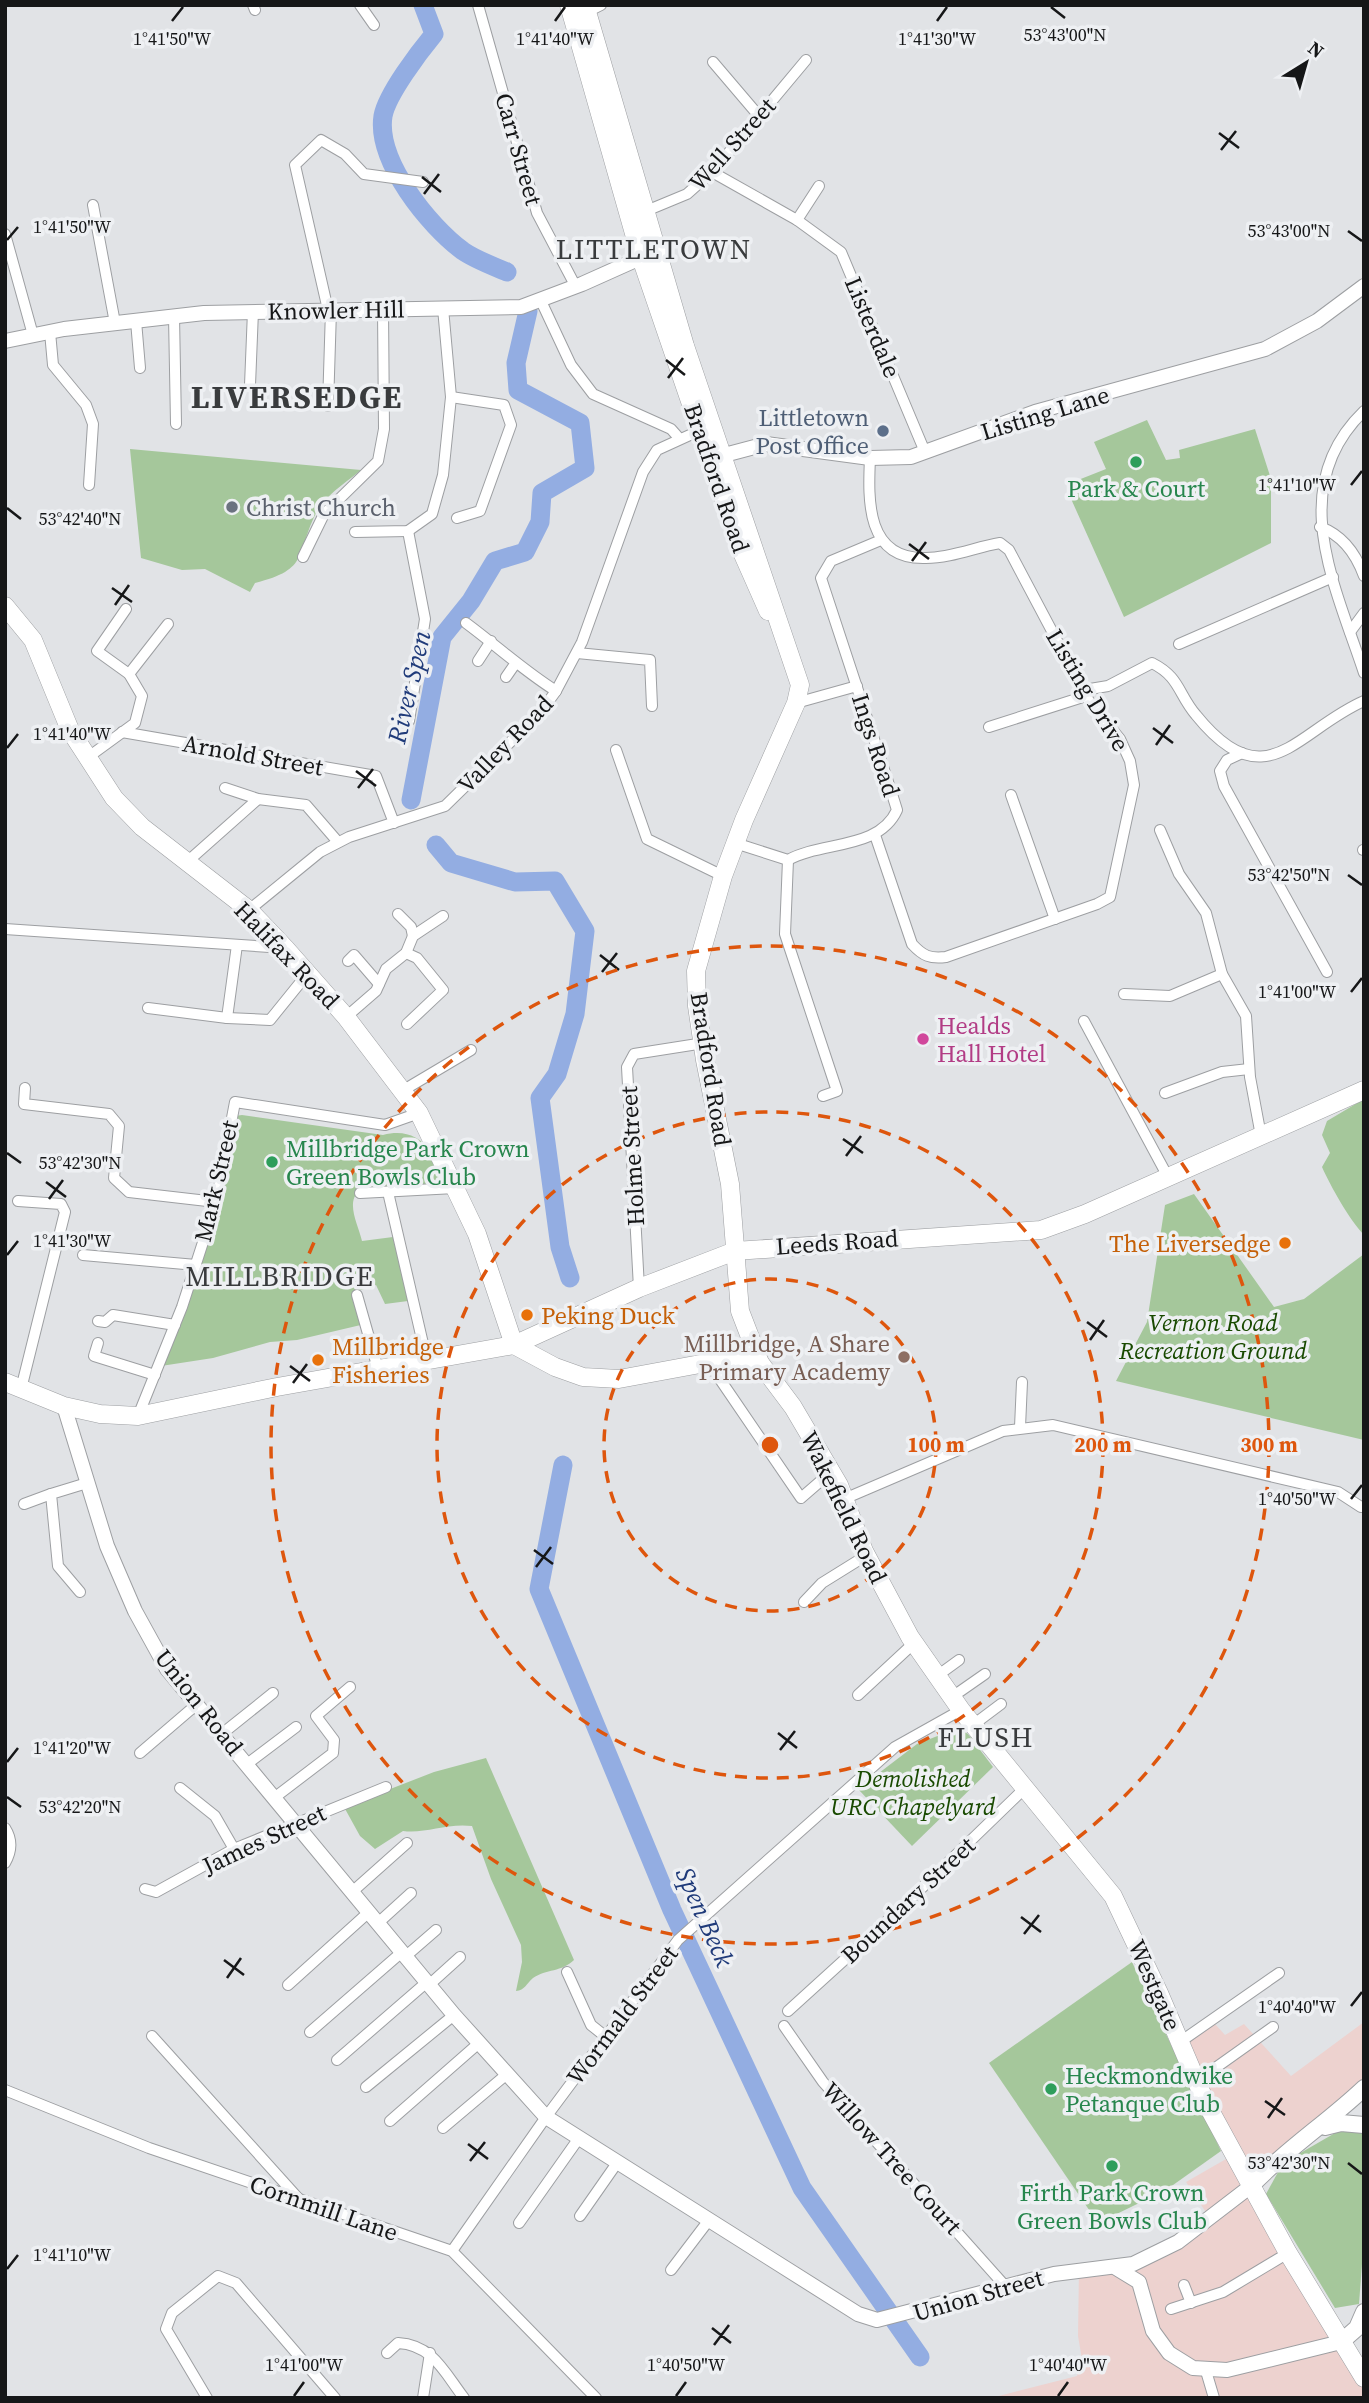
<svg xmlns="http://www.w3.org/2000/svg" width="1369" height="2403" font-family="'Source Serif 4',serif">
  <rect width="100%" height="100%" fill="#e1e3e6"/>
  <polygon fill="#edd2cf" points="1364,2022 1364,2088 1251,2183 1364,2365 1364,2398 991,2398 1077,2376 1082,2359 1078,2336 1079,2269 1116,2268 1211,2220 1186,2182 1240,2151 1197,2081 1186,2043 1215,2024 1225,2035 1244,2024 1291,2076"/>
  <g fill="#a5c79b">
    <polygon points="1147,420 1166,460 1180,458 1179,450 1255,429 1271,479 1271,543 1124,617 1072,501 1068,484 1106,469 1094,442"/>
    <path d="M 130,449 L 361,470 C 348,481 325,496 317,511 C 295,554 311,569 255,583 L 250,592 L 205,569 L 182,570 L 141,558 Z"/>
    <path d="M 1364,1099 L 1364,1235 C 1349,1219 1331,1187 1322,1167 L 1330,1153 L 1322,1135 L 1327,1121 Z"/>
    <path d="M 242,1115 L 383,1135 C 421,1125 435,1155 451,1184 L 360,1190 C 345,1202 358,1224 362,1241 L 393,1237 L 408,1301 L 385,1304 L 376,1285 L 358,1291 L 365,1324 L 297,1340 L 270,1342 L 213,1358 L 161,1366 L 184,1310 L 235,1116 Z"/>
    <polygon points="1194,1194 1274,1307 1304,1299 1364,1254 1364,1440 1116,1381 1147,1322 1165,1205"/>
    <polygon points="958,1728 968,1734 993,1767 912,1846 858,1789 917,1744"/>
    <path d="M 486,1758 L 574,1960 C 562,1972 546,1969 533,1978 C 526,1984 525,1990 516,1991 L 522,1962 L 521,1945 L 491,1879 L 472,1826 C 446,1823 425,1834 403,1831 L 375,1849 L 360,1836 L 344,1807 L 434,1772 Z"/>
    <polygon points="1132,1962 1221,2151 1166,2190 1098,2223 989,2063"/>
    <polygon points="1342,2129 1364,2132 1364,2238 1359,2304 1335,2308 1266,2194 1283,2163"/>
  </g>
  <g fill="none" stroke-linecap="round" stroke-linejoin="round">
    <g stroke="#93ade2" stroke-width="19">
      <path d="M 423,5 L 434,34 C 420,51 387,94 383,116 C 376,161 429,226 463,251 C 476,260 493,266 507,272"/>
      <polyline points="411,800 442,637 471,601 495,561 525,552 540,522 542,493 585,468 580,423 518,390 516,363 528,311"/>
      <polyline points="436,845 451,863 515,882 555,881 585,931 575,1014 557,1074 540,1098 560,1247 570,1278"/>
      <polyline points="563,1465 539,1589 672,1910 802,2188 920,2357"/>
    </g>
    <defs>
      <g id="minor">
        <polyline points="253,5 255,10"/>
        <polyline points="360,5 374,25"/>
        <polyline points="478,5 537,213 576,287"/>
        <polyline points="587,12 601,5"/>
        <polyline points="713,62 759,116"/>
        <polyline points="712,172 797,220 841,252 925,452"/>
        <polyline points="93,205 115,323"/>
        <polyline points="646,211 687,194 715,169 806,60"/>
        <polyline points="797,220 819,186"/>
        <polyline points="5,234 33,335"/>
        <polyline points="541,301 571,365 593,394 671,429 679,438"/>
        <polyline points="328,310 295,165 321,140 345,154 364,174 423,182"/>
        <polyline points="174,316 176,424"/>
        <polyline points="136,321 140,368"/>
        <polyline points="50,332 53,365 86,405 93,424 89,485"/>
        <polyline points="250,385 253,311"/>
        <polyline points="451,397 504,405 511,425 480,511 457,518"/>
        <polyline points="328,406 331,310"/>
        <path d="M 1364,411 C 1285,487 1335,585 1364,673"/>
        <path d="M 870,458 C 868,501 866,560 926,558 C 951,558 976,547 1000,543 L 1009,550 L 1089,701 L 1120,739 L 1130,761 L 1134,785 L 1110,897 L 1097,904 L 946,957 C 930,959 923,956 912,944 L 875,835"/>
        <path d="M 1320,527 C 1342,535 1356,554 1364,576"/>
        <polyline points="408,531 425,619 409,721"/>
        <polyline points="355,532 408,531 432,514 443,475 451,397 443,308"/>
        <polyline points="303,557 324,514 378,461 384,429 383,309"/>
        <path d="M 466,623 C 497,646 524,671 556,691"/>
        <polyline points="1350,632 1364,613"/>
        <polyline points="1179,644 1333,577"/>
        <polyline points="577,653 650,660 652,706"/>
        <polyline points="478,661 491,641"/>
        <polyline points="129,674 168,624"/>
        <polyline points="506,677 515,664"/>
        <path d="M 1084,690 L 1108,686 L 1152,663 C 1180,677 1178,694 1196,715 C 1266,802 1297,730 1364,701"/>
        <polyline points="796,703 857,686"/>
        <polyline points="989,727 1086,696"/>
        <polyline points="122,732 376,776 394,823"/>
        <polyline points="616,750 647,839 723,876"/>
        <polyline points="1242,753 1227,760 1220,771 1224,786 1327,972"/>
        <polyline points="87,758 135,723 142,696 129,674 97,651 126,609"/>
        <polyline points="225,788 258,799 306,805 338,842"/>
        <polyline points="1011,795 1055,919"/>
        <polyline points="1160,830 1179,874 1206,913 1222,974 1246,1016 1250,1077 1261,1136"/>
        <path d="M 735,843 L 788,860 C 822,841 879,850 897,810 L 892,794 L 821,578 L 831,561 L 881,540"/>
        <polyline points="1363,850 1364,850"/>
        <polyline points="788,860 785,934 837,1091 823,1096"/>
        <polyline points="187,862 258,799"/>
        <polyline points="249,910 320,852 349,837 445,806 540,713 556,691 582,642 643,472 657,450 703,429"/>
        <polyline points="398,914 411,927 413,936"/>
        <polyline points="5,929 285,948"/>
        <polyline points="406,953 417,958 443,990 407,1024"/>
        <polyline points="348,961 354,955 379,984"/>
        <polyline points="1124,994 1170,996 1222,974"/>
        <polyline points="148,1008 227,1018 270,1020 308,973"/>
        <polyline points="346,1017 376,991 386,969 406,953 413,936 443,916"/>
        <polyline points="227,1018 237,945"/>
        <polyline points="1084,1021 1168,1177"/>
        <polyline points="25,1088 24,1104 109,1114 119,1126 114,1178 129,1192 216,1202"/>
        <polyline points="402,1091 471,1050"/>
        <polyline points="1165,1093 1222,1072 1249,1069"/>
        <polyline points="388,1192 427,1361"/>
        <polyline points="360,1193 455,1188"/>
        <polyline points="18,1201 61,1204 65,1212 21,1389"/>
        <polyline points="83,1255 196,1265"/>
        <polyline points="639,1288 627,1067 634,1054 704,1043"/>
        <polyline points="357,1295 378,1369"/>
        <polyline points="98,1321 105,1322 113,1315 175,1325"/>
        <polyline points="98,1343 94,1356 155,1375"/>
        <polyline points="711,1362 715,1372 801,1498 831,1472"/>
        <polyline points="138,1416 182,1307 216,1202 235,1102 385,1125 419,1113"/>
        <polyline points="1020,1427 1022,1382"/>
        <polyline points="844,1499 1003,1431 1053,1425 1338,1492 1361,1507"/>
        <polyline points="24,1504 51,1494"/>
        <polyline points="80,1592 58,1566 51,1494 87,1483"/>
        <polyline points="804,1602 822,1583 867,1555"/>
        <polyline points="937,1676 959,1660"/>
        <polyline points="858,1695 914,1643"/>
        <polyline points="952,1697 985,1674"/>
        <polyline points="973,1725 1001,1704"/>
        <polyline points="223,1733 273,1693"/>
        <polyline points="140,1753 196,1705"/>
        <polyline points="247,1764 296,1727"/>
        <polyline points="180,1788 215,1816 234,1849"/>
        <polyline points="274,1798 333,1753 334,1740 316,1716 350,1687"/>
        <path d="M 5,1828 C 12,1839 12,1851 5,1863"/>
        <polyline points="145,1889 156,1892 234,1849 386,1787"/>
        <polyline points="352,1892 407,1843"/>
        <polyline points="378,1923 411,1893"/>
        <polyline points="406,1956 436,1930"/>
        <polyline points="567,1972 591,2025 606,2037"/>
        <polyline points="288,1985 369,1912"/>
        <polyline points="429,1985 460,1957"/>
        <polyline points="788,2011 897,1912 1026,1787"/>
        <polyline points="784,2026 823,2082 1006,2287"/>
        <polyline points="310,2032 402,1952"/>
        <polyline points="152,2036 298,2198"/>
        <polyline points="1180,2042 1279,1973"/>
        <polyline points="337,2060 427,1982"/>
        <polyline points="1197,2081 1273,2027"/>
        <polyline points="366,2087 454,2015"/>
        <polyline points="5,2090 149,2148 452,2251 596,2398"/>
        <polyline points="390,2121 479,2043"/>
        <polyline points="443,2128 507,2074"/>
        <polyline points="580,2216 617,2163"/>
        <polyline points="519,2223 579,2138"/>
        <polyline points="452,2251 546,2117 678,1940 895,1747 961,1710"/>
        <polyline points="671,2270 709,2220"/>
        <polyline points="1184,2285 1191,2303"/>
        <polyline points="1171,2309 1223,2292 1288,2253"/>
        <path d="M 387,2353 L 398,2343 C 433,2345 444,2372 464,2398"/>
        <polyline points="1206,2371 1214,2398"/>
        <polyline points="207,2398 166,2329 172,2313 218,2276 236,2283 335,2398"/>
        <polyline points="423,2398 430,2353"/>
      </g>
      <g id="tertiary">
        <polyline points="5,341 64,329 204,313 521,307 582,284 649,254"/>
        <polyline points="713,458 766,444 870,458 911,457 1035,412 1265,349 1317,321 1364,286"/>
        <polyline points="64,1406 107,1546 135,1611 167,1669 454,2015 546,2117 858,2314 877,2320 1054,2274 1133,2264 1178,2242 1251,2186"/>
        <polyline points="1116,2268 1139,2282 1153,2331 1169,2353 1193,2368 1227,2370 1341,2342"/>
      </g>
      <g id="secondary">
        <polyline points="1325,2127 1341,2123 1364,2125"/>
        <path d="M 1251,2186 C 1285,2150 1327,2123 1364,2088"/>
        <polyline points="1341,2342 1357,2328 1364,2312"/>
      </g>
      <g id="primary">
        <polyline points="569,5 641,258 741,550 768,611"/>
        <polyline points="585,5 685,346 800,685 796,703 744,820 723,876 696,971 697,1006 705,1060 730,1184 740,1311 760,1363 793,1407 839,1485 864,1551 910,1637 961,1710 1113,1896 1159,1993 1205,2101 1288,2253 1364,2378"/>
        <polyline points="5,606 33,640 70,730 114,798 142,827 249,910 286,949 346,1017 419,1113 477,1234 514,1345"/>
        <polyline points="514,1345 555,1367 583,1377 619,1379 711,1362 760,1363"/>
        <polyline points="5,1382 64,1406 100,1414 138,1416 277,1387 514,1345 639,1288 735,1251 1041,1230 1085,1214 1364,1090"/>
      </g>
    </defs>
    <use href="#minor" stroke="#9d9fa2" stroke-width="12"/>
    <use href="#tertiary" stroke="#9d9fa2" stroke-width="16"/>
    <use href="#secondary" stroke="#9d9fa2" stroke-width="18"/>
    <use href="#primary" stroke="#9d9fa2" stroke-width="19"/>
    <use href="#minor" stroke="#fff" stroke-width="10"/>
    <use href="#tertiary" stroke="#fff" stroke-width="14"/>
    <use href="#secondary" stroke="#fff" stroke-width="16"/>
    <use href="#primary" stroke="#fff" stroke-width="18"/>
  </g>
  <path fill="none" stroke="#161718" stroke-width="2.5" d="M 1051,7 L 1065,18M 172,21 L 183,7M 555,21 L 565,7M 937,21 L 947,7M 1219,133 L 1239,148M 1221,150 L 1236,131M 422,177 L 441,192M 424,194 L 439,174M 1348,231 L 1362,241M 7,240 L 18,227M 666,360 L 685,375M 668,378 L 683,358M 1351,485 L 1362,471M 7,508 L 21,519M 909,544 L 929,559M 912,561 L 926,542M 112,588 L 132,602M 115,605 L 129,585M 1153,728 L 1173,743M 1156,745 L 1170,725M 7,748 L 18,734M 356,771 L 376,786M 358,788 L 373,769M 1348,875 L 1362,885M 600,955 L 619,970M 602,972 L 617,953M 1351,992 L 1362,978M 843,1139 L 863,1153M 7,1153 L 21,1163M 846,1156 L 861,1136M 46,1182 L 66,1197M 49,1199 L 63,1180M 7,1255 L 18,1241M 1087,1322 L 1107,1337M 1090,1340 L 1104,1320M 290,1366 L 310,1381M 293,1383 L 307,1364M 1351,1499 L 1362,1485M 534,1550 L 553,1564M 536,1567 L 551,1547M 778,1733 L 797,1748M 780,1750 L 795,1731M 7,1762 L 18,1748M 7,1797 L 21,1807M 1021,1917 L 1041,1932M 1024,1934 L 1039,1915M 224,1960 L 244,1975M 227,1978 L 241,1958M 1351,2006 L 1362,1992M 1265,2101 L 1285,2115M 1268,2118 L 1282,2098M 468,2144 L 488,2159M 470,2161 L 485,2142M 1348,2163 L 1362,2174M 7,2269 L 18,2255M 712,2328 L 731,2343M 714,2345 L 729,2325M 294,2396 L 304,2382M 676,2396 L 686,2382M 1058,2396 L 1068,2382"/>
  <g fill="none" stroke="#de560d" stroke-width="3.5" stroke-dasharray="12 9">
    <circle cx="770" cy="1445" r="166"/>
    <circle cx="770" cy="1445" r="333"/>
    <circle cx="770" cy="1445" r="499"/>
  </g>
  <circle fill="#5c6f8a" stroke="#eef0f3" stroke-width="2.5" cx="883" cy="431" r="7"/>
  <g fill="#2e9e5b" stroke="#eef0f3" stroke-width="2.5">
    <circle cx="1136" cy="462" r="7"/>
    <circle cx="272" cy="1162" r="7"/>
    <circle cx="1051" cy="2089" r="7"/>
    <circle cx="1112" cy="2166" r="7"/>
  </g>
  <circle fill="#6b7280" stroke="#eef0f3" stroke-width="2.5" cx="232" cy="507" r="7"/>
  <circle fill="#d1479c" stroke="#eef0f3" stroke-width="2.5" cx="923" cy="1039" r="7"/>
  <g fill="#e8710a" stroke="#eef0f3" stroke-width="2.5">
    <circle cx="1285" cy="1243" r="7"/>
    <circle cx="527" cy="1315" r="7"/>
    <circle cx="318" cy="1360" r="7"/>
  </g>
  <circle fill="#8d6e63" stroke="#eef0f3" stroke-width="2.5" cx="904" cy="1357" r="7"/>
  <g text-anchor="middle" dominant-baseline="central" stroke-width="7" stroke-linejoin="round" paint-order="stroke">
    <g font-size="24" fill="#161718" stroke="#eef0f3">
      <text transform="translate(732 144) rotate(-48)">Well Street</text>
      <text transform="translate(519 149) rotate(74)">Carr Street</text>
      <text transform="translate(336 310) rotate(-1)">Knowler Hill</text>
      <text transform="translate(873 327) rotate(67)">Listerdale</text>
      <text transform="translate(1045 413) rotate(-17)">Listing Lane</text>
      <text transform="translate(717 478) rotate(71)">Bradford Road</text>
      <text transform="translate(1088 690) rotate(59)">Listing Drive</text>
      <text transform="translate(505 744) rotate(-46)">Valley Road</text>
      <text transform="translate(876 745) rotate(72)">Ings Road</text>
      <text transform="translate(253 755) rotate(10)">Arnold Street</text>
      <text transform="translate(287 955) rotate(46)">Halifax Road</text>
      <text transform="translate(711 1069) rotate(81)">Bradford Road</text>
      <text transform="translate(632 1156) rotate(-93)">Holme Street</text>
      <text transform="translate(216 1181) rotate(-77)">Mark Street</text>
      <text transform="translate(837 1242) rotate(-4)">Leeds Road</text>
      <text transform="translate(844 1507) rotate(64)">Wakefield Road</text>
      <text transform="translate(199 1702) rotate(52)">Union Road</text>
      <text transform="translate(264 1839) rotate(-25)">James Street</text>
      <text transform="translate(908 1900) rotate(-43)">Boundary Street</text>
      <text transform="translate(1155 1985) rotate(66)">Westgate</text>
      <text transform="translate(622 2015) rotate(-53)">Wormald Street</text>
      <text transform="translate(892 2158) rotate(48)">Willow Tree Court</text>
      <text transform="translate(324 2208) rotate(19)">Cornmill Lane</text>
      <text transform="translate(978 2295) rotate(-16)">Union Street</text>
    </g>
    <g font-size="24" fill="#4e5e75" stroke="#eef0f3" text-anchor="end">
      <text x="869" y="417">Littletown<tspan x="869" dy="28">Post Office</tspan></text>
    </g>
    <g font-size="24" fill="#27864d" stroke="#eef0f3">
      <text x="1136" y="488">Park &amp; Court</text>
      <text x="286" y="1148" text-anchor="start">Millbridge Park Crown<tspan x="286" dy="28">Green Bowls Club</tspan></text>
      <text x="1065" y="2075" text-anchor="start">Heckmondwike<tspan x="1065" dy="28">Petanque Club</tspan></text>
      <text x="1112" y="2192">Firth Park Crown<tspan x="1112" dy="28">Green Bowls Club</tspan></text>
    </g>
    <g font-size="24" fill="#5b616d" stroke="#eef0f3" text-anchor="start">
      <text x="246" y="507">Christ Church</text>
    </g>
    <g font-size="24" fill="#b23c85" stroke="#eef0f3" text-anchor="start">
      <text x="937" y="1025">Healds<tspan x="937" dy="28">Hall Hotel</tspan></text>
    </g>
    <g font-size="24" fill="#c56008" stroke="#eef0f3" text-anchor="start">
      <text x="1271" y="1243" text-anchor="end">The Liversedge</text>
      <text x="541" y="1315">Peking Duck</text>
      <text x="332" y="1346">Millbridge<tspan x="332" dy="28">Fisheries</tspan></text>
    </g>
    <g font-size="24" font-style="italic" fill="#194a00" stroke="#eef0f3">
      <text x="1213" y="1322">Vernon Road<tspan x="1213" dy="28">Recreation Ground</tspan></text>
      <text x="913" y="1778">Demolished<tspan x="913" dy="28">URC Chapelyard</tspan></text>
    </g>
    <g font-size="24" fill="#785e54" stroke="#eef0f3" text-anchor="end">
      <text x="890" y="1343">Millbridge, A Share<tspan x="890" dy="28">Primary Academy</tspan></text>
    </g>
    <g font-size="26" font-style="italic" fill="#203b7a" stroke="#eef0f3">
      <text transform="translate(409 687) rotate(-77)">River Spen</text>
      <text transform="translate(705 1917) rotate(66)">Spen Beck</text>
    </g>
    <g font-size="28" letter-spacing="2" fill="#393b3d" stroke="#eef0f3">
      <text x="654" y="249">LITTLETOWN</text>
      <text x="280" y="1276">MILLBRIDGE</text>
      <text x="986" y="1737">FLUSH</text>
    </g>
    <g font-size="32" font-weight="bold" letter-spacing="2" fill="#393b3d" stroke="#eef0f3">
      <text x="297" y="397">LIVERSEDGE</text>
    </g>
  </g>
  <g font-size="18" text-anchor="middle" fill="#161718" stroke="#eef0f3" stroke-width="7" stroke-linejoin="round" paint-order="stroke">
    <text x="1065" y="41">53°43'00"N</text>
    <text x="172" y="45">1°41'50"W</text>
    <text x="555" y="45">1°41'40"W</text>
    <text x="937" y="45">1°41'30"W</text>
    <text x="72" y="233">1°41'50"W</text>
    <text x="1289" y="237">53°43'00"N</text>
    <text x="1297" y="491">1°41'10"W</text>
    <text x="80" y="525">53°42'40"N</text>
    <text x="72" y="740">1°41'40"W</text>
    <text x="1289" y="881">53°42'50"N</text>
    <text x="1297" y="998">1°41'00"W</text>
    <text x="80" y="1169">53°42'30"N</text>
    <text x="72" y="1247">1°41'30"W</text>
    <text x="1297" y="1505">1°40'50"W</text>
    <text x="72" y="1754">1°41'20"W</text>
    <text x="80" y="1813">53°42'20"N</text>
    <text x="1297" y="2013">1°40'40"W</text>
    <text x="1289" y="2169">53°42'30"N</text>
    <text x="72" y="2261">1°41'10"W</text>
    <text x="304" y="2371">1°41'00"W</text>
    <text x="686" y="2371">1°40'50"W</text>
    <text x="1068" y="2371">1°40'40"W</text>
  </g>
  <circle cx="770" cy="1445" r="10" fill="#de560d" stroke="#eef0f3" stroke-width="3.5"/>
  <g font-size="21" text-anchor="middle" font-weight="bold" fill="#de560d" stroke="#eef0f3" stroke-width="7" stroke-linejoin="round" paint-order="stroke">
    <text x="936" y="1452">100 m</text>
    <text x="1103" y="1452">200 m</text>
    <text x="1269" y="1452">300 m</text>
  </g>
  <rect width="1369" height="2403" fill="none" stroke="#161718" stroke-width="14"/>
  <g transform="translate(1306 63) rotate(37)" stroke="#eef0f3" stroke-width="5" paint-order="stroke">
  <path d="M0-5L12 26L0 18L-12 26Z" fill="#161718"/>
  <text y="-10" font-size="19" font-weight="bold" text-anchor="middle" fill="#161718">N</text>
  </g>
</svg>
